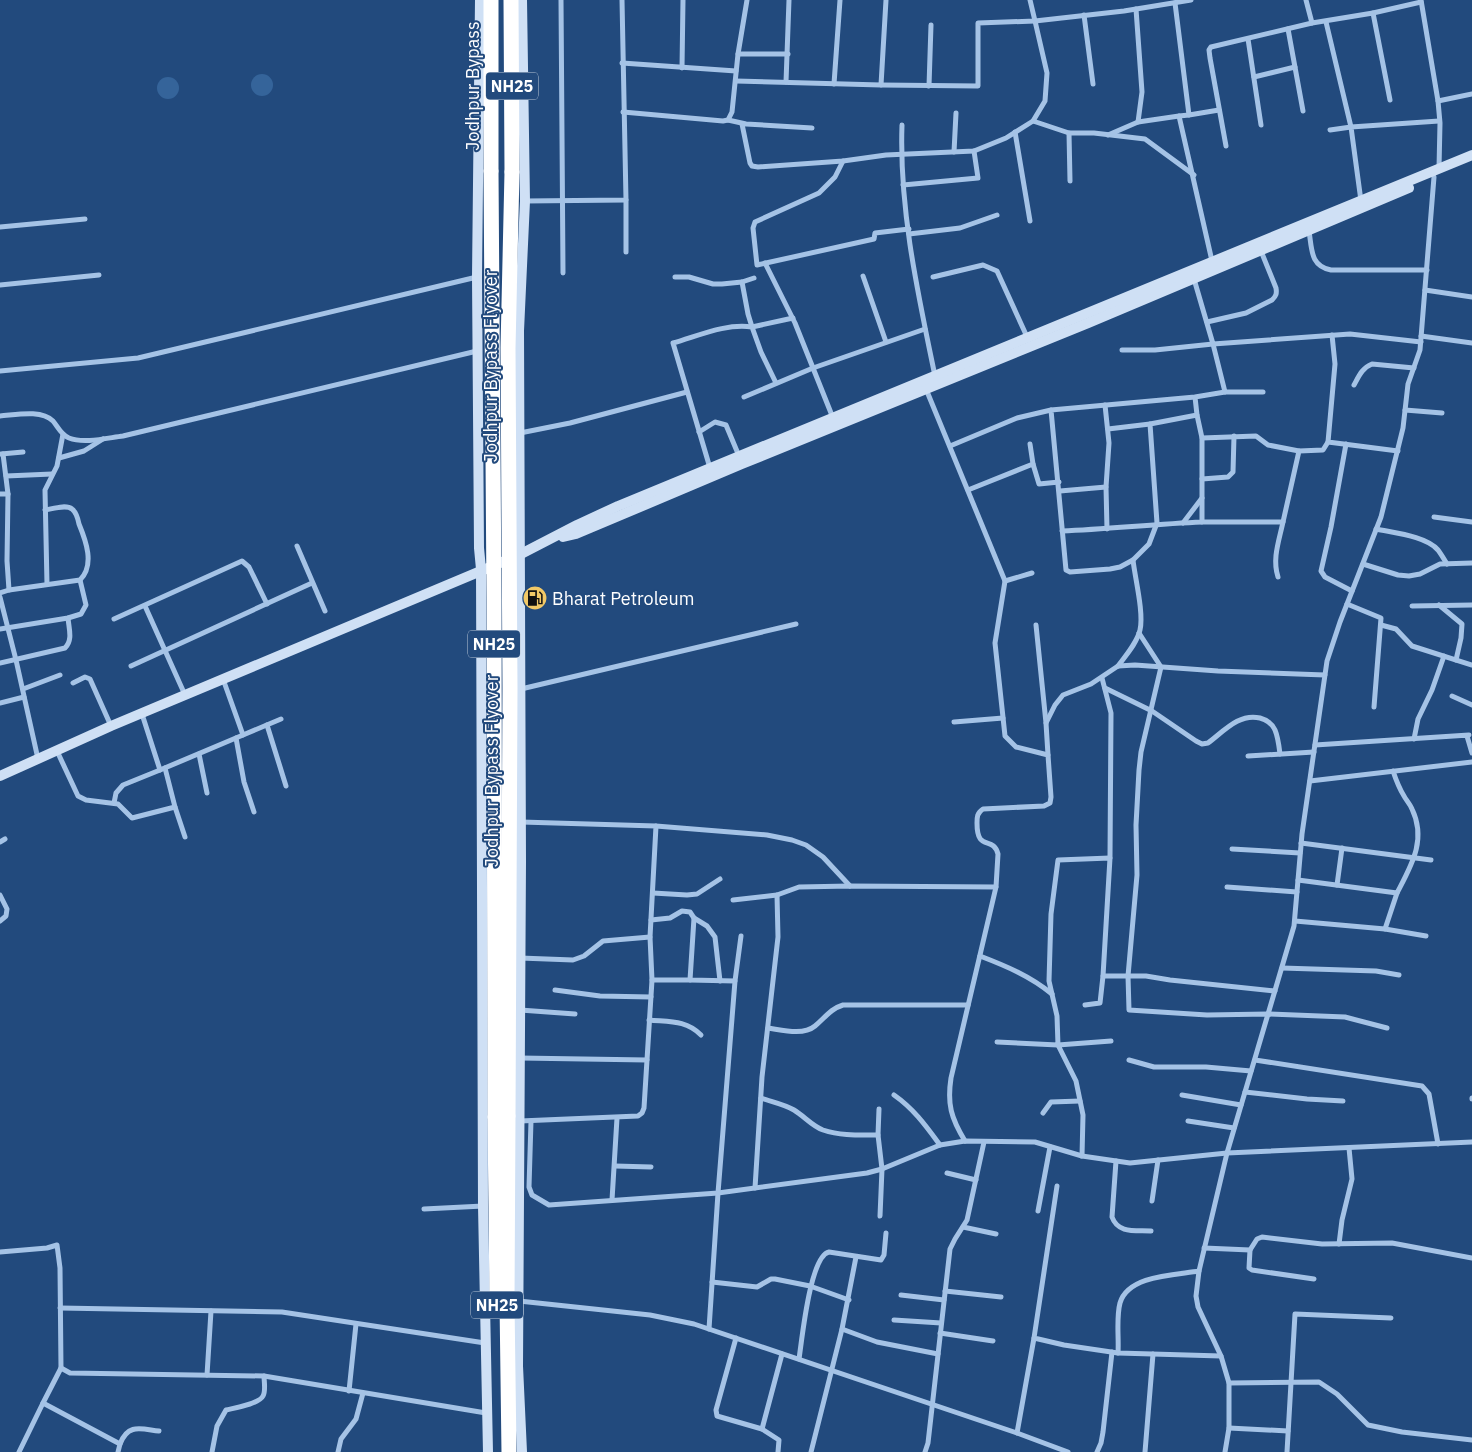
<svg xmlns="http://www.w3.org/2000/svg" width="1472" height="1452" font-family="'IBM Plex Sans',sans-serif">
  <rect width="100%" height="100%" fill="#224a7d"/>
  <g fill="#35649a">
    <circle cx="262" cy="85" r="11"/>
    <circle cx="168" cy="88" r="11"/>
  </g>
  <g fill="none" stroke-linecap="round" stroke-linejoin="round">
    <g stroke="#a5c3e6" stroke-width="5">
      <polyline points="561,0 563,273"/>
      <polyline points="1191,0 1124,11 1035,21 1047,73 1045,101 1033,121 1069,133 1094,133 1145,139 1194,175"/>
      <polyline points="1306,0 1312,23"/>
      <polyline points="1421,0 1438,101 1440,123 1439,168"/>
      <polyline points="1175,3 1189,115 1219,110"/>
      <polyline points="1136,9 1142,92 1138,122"/>
      <polyline points="1373,13 1390,100"/>
      <polyline points="1084,15 1093,84"/>
      <polyline points="1326,22 1351,127 1330,130"/>
      <polyline points="1288,29 1303,111"/>
      <polyline points="1248,39 1261,125"/>
      <polyline points="738,54 788,54"/>
      <polyline points="622,63 736,71"/>
      <polyline points="682,68 683,0"/>
      <polyline points="1254,77 1295,67"/>
      <polyline points="736,81 881,85 886,0"/>
      <polyline points="786,82 789,0"/>
      <polyline points="834,84 840,0"/>
      <polyline points="881,85 978,86 978,23 1035,21 1030,0"/>
      <polyline points="929,86 931,25"/>
      <polyline points="1438,101 1472,94"/>
      <polyline points="623,112 723,121 728,120 732,112 738,54 747,0"/>
      <polyline points="1189,115 1179,116 1212,261"/>
      <polyline points="728,120 746,124 812,128"/>
      <polyline points="742,124 750,163 752,166 758,167 843,161 886,155 974,151 1006,138 1033,121"/>
      <path d="M 902,125 C 899,209 918,294 935,376"/>
      <polyline points="1015,132 1030,221"/>
      <polyline points="1069,133 1070,181"/>
      <polyline points="1108,135 1138,122 1179,116"/>
      <polyline points="1226,146 1210,58 1209,50 1211,47 1312,23 1373,13 1421,2"/>
      <polyline points="954,152 956,113"/>
      <polyline points="843,161 835,177 819,193 755,222 753,228 757,265 874,239 875,233 909,229"/>
      <polyline points="903,185 978,178 974,151"/>
      <polyline points="525,201 626,200 622,0"/>
      <polyline points="1361,201 1351,127 1439,121"/>
      <polyline points="0,227 85,219"/>
      <path d="M 1309,231 C 1312,249 1310,266 1331,270 L 1427,270"/>
      <polyline points="909,234 960,228 997,215"/>
      <polyline points="626,252 626,200"/>
      <polyline points="765,263 795,323 833,418"/>
      <polyline points="863,276 886,342"/>
      <polyline points="675,277 689,277 713,284 722,284 742,282 754,278"/>
      <polyline points="933,277 983,265 997,271 1028,339"/>
      <polyline points="1194,279 1213,344 1350,334 1421,342"/>
      <polyline points="742,282 748,314 752,327 793,318"/>
      <polyline points="0,285 99,275"/>
      <polyline points="1425,290 1472,297"/>
      <path d="M 1207,322 L 1246,313 L 1272,300 C 1276,296 1277,294 1276,288 L 1261,251"/>
      <polyline points="1332,335 1335,364 1328,442 1398,451"/>
      <polyline points="1421,336 1472,343"/>
      <polyline points="1122,350 1155,350 1213,344 1225,392 1195,397 1197,415 1150,424 1157,523 1149,544 1133,560 1120,567 1110,569 1070,572 1066,570 1051,410 1195,397"/>
      <polyline points="0,371 138,358 477,277"/>
      <path d="M 1354,385 C 1359,376 1362,368 1372,364 L 1414,368"/>
      <path d="M 926,389 L 1005,581 L 995,643 L 1005,736 L 1016,747 L 1048,755 L 1051,797 L 1050,803 L 1044,806 L 983,809 C 977,813 977,817 977,823 C 977,853 993,835 998,854 L 996,887 L 951,1078 C 947,1104 951,1118 965,1141"/>
      <polyline points="1225,392 1263,392"/>
      <polyline points="744,397 813,368 925,329"/>
      <polyline points="1105,405 1109,443 1106,487"/>
      <polyline points="1405,410 1442,413"/>
      <path d="M 0,416 C 15,415 41,409 53,421 C 58,427 61,435 69,438 C 84,444 107,438 123,436 L 477,351"/>
      <polyline points="1108,429 1150,424"/>
      <polyline points="699,432 715,422 726,425 739,456"/>
      <polyline points="520,433 570,423 687,392"/>
      <polyline points="1202,438 1256,436 1268,445 1299,451"/>
      <polyline points="1030,444 1033,464"/>
      <polyline points="1346,444 1331,527 1321,571 1325,577 1352,591"/>
      <polyline points="950,446 1017,418 1051,410"/>
      <polyline points="1,454 23,452"/>
      <polyline points="3,454 8,494 7,561 9,590"/>
      <polyline points="59,458 84,451 103,439"/>
      <path d="M 710,468 L 673,343 C 698,336 726,323 752,327 L 761,352 L 776,383"/>
      <polyline points="6,476 52,474"/>
      <polyline points="1202,479 1228,477 1233,472 1234,436"/>
      <polyline points="968,490 1033,464 1039,484 1059,482"/>
      <polyline points="1060,491 1106,487 1107,529"/>
      <polyline points="0,494 8,494"/>
      <polyline points="1434,517 1472,522"/>
      <polyline points="1202,522 1283,522 1299,451 1323,450 1328,442"/>
      <polyline points="1183,523 1202,498"/>
      <path d="M 1376,529 C 1394,533 1426,536 1438,550 C 1441,554 1444,559 1447,564"/>
      <path d="M 1062,531 C 1109,529 1155,524 1202,522 L 1202,438 L 1197,415"/>
      <polyline points="297,546 325,611"/>
      <polyline points="1363,564 1398,575 1409,576 1420,574 1440,564 1472,563"/>
      <path d="M 1278,577 C 1272,559 1279,541 1283,522"/>
      <polyline points="1005,581 1032,573"/>
      <polyline points="47,584 45,490 57,466 63,434"/>
      <path d="M 0,593 L 9,590 L 80,580 C 95,565 86,541 79,524 C 78,519 76,512 72,509 C 66,504 52,509 45,510"/>
      <polyline points="0,597 16,660 38,759"/>
      <polyline points="1347,604 1381,618 1374,707"/>
      <polyline points="1439,605 1462,624 1461,638 1456,660"/>
      <polyline points="145,606 185,695"/>
      <polyline points="1412,606 1472,605"/>
      <polyline points="114,619 242,561 249,567 267,604"/>
      <polyline points="1036,625 1046,723"/>
      <polyline points="1381,625 1396,629 1412,646 1472,665"/>
      <polyline points="0,629 68,618 81,614 86,605 80,580"/>
      <polyline points="1139,633 1161,667 1141,752 1139,770 1136,825 1137,875 1128,976 1129,1010 1207,1015 1268,1014 1345,1017 1387,1028"/>
      <path d="M 0,663 L 65,648 C 73,640 69,629 68,618"/>
      <polyline points="131,666 312,583"/>
      <path d="M 1118,666 C 1126,655 1137,643 1140,630 C 1144,613 1135,578 1133,560"/>
      <polyline points="1102,678 1111,713 1110,858"/>
      <polyline points="223,679 243,735 281,719"/>
      <polyline points="73,683 85,677 90,679 111,726"/>
      <path d="M 1105,688 L 1152,711 L 1196,741 L 1202,744 L 1208,743 C 1224,731 1239,713 1260,718 C 1267,720 1272,723 1275,730 C 1278,737 1279,746 1280,754"/>
      <polyline points="23,689 60,675"/>
      <polyline points="521,689 796,624"/>
      <polyline points="1452,696 1472,705"/>
      <polyline points="0,703 24,697"/>
      <polyline points="142,714 160,770 243,735"/>
      <polyline points="954,722 1003,718"/>
      <polyline points="267,725 286,786"/>
      <polyline points="236,738 244,782 254,812"/>
      <polyline points="1414,739 1418,719 1432,690 1444,656"/>
      <polyline points="1315,745 1469,735 1467,736 1472,753"/>
      <polyline points="57,751 78,796 86,800 118,804 132,818 175,807 165,768"/>
      <polyline points="199,754 207,793"/>
      <polyline points="1048,755 1046,723 1055,705 1063,695 1091,684 1118,666 1135,665 1218,671 1325,675"/>
      <polyline points="1248,756 1314,752"/>
      <polyline points="1310,781 1472,762"/>
      <polyline points="114,803 116,793 123,785 160,770"/>
      <polyline points="175,807 185,837"/>
      <polyline points="656,826 767,835 792,840 806,845 823,857 850,886"/>
      <polyline points="0,842 5,839"/>
      <polyline points="1301,843 1431,860"/>
      <polyline points="1232,849 1300,853"/>
      <path d="M 1298,880 L 1397,893 C 1411,866 1427,840 1412,809 C 1410,804 1406,800 1404,796 C 1399,788 1396,780 1393,771"/>
      <polyline points="1337,885 1342,848"/>
      <polyline points="1227,887 1297,892"/>
      <polyline points="653,893 687,895 697,894 720,879"/>
      <polyline points="0,895 7,909 6,916 0,921"/>
      <polyline points="733,900 777,895 799,887 850,886 996,887"/>
      <polyline points="694,918 707,926 715,937 720,981"/>
      <polyline points="1295,921 1385,929 1426,936"/>
      <polyline points="1385,929 1397,893"/>
      <path d="M 980,956 C 1006,966 1030,976 1052,994"/>
      <polyline points="520,958 573,960 584,956 603,941 650,937"/>
      <polyline points="1282,968 1376,971 1399,975"/>
      <polyline points="652,980 690,980"/>
      <polyline points="735,981 741,936"/>
      <polyline points="555,990 600,996 651,997"/>
      <polyline points="1085,1005 1100,1003 1103,976"/>
      <polyline points="520,1010 575,1014"/>
      <path d="M 649,1020 C 670,1022 686,1020 701,1035"/>
      <path d="M 768,1028 C 782,1030 803,1036 815,1026 C 825,1018 830,1009 843,1005 L 968,1005"/>
      <polyline points="997,1042 1058,1045 1057,1016 1049,981 1051,914 1058,860 1110,858 1103,976 1146,976 1170,980 1275,991"/>
      <polyline points="520,1058 647,1060"/>
      <polyline points="1129,1060 1154,1067 1206,1067 1251,1071"/>
      <polyline points="1255,1060 1422,1086 1429,1094 1438,1144"/>
      <polyline points="1245,1092 1307,1099 1343,1101"/>
      <path d="M 894,1095 C 914,1109 926,1126 940,1145"/>
      <polyline points="1182,1095 1241,1105"/>
      <path d="M 761,1098 C 772,1102 784,1104 794,1110 C 804,1116 812,1126 823,1130 C 841,1136 859,1135 878,1135"/>
      <polyline points="1472,1098 1472,1099"/>
      <polyline points="879,1109 878,1135 882,1169 880,1216"/>
      <polyline points="1043,1113 1051,1102 1080,1101"/>
      <polyline points="520,1121 638,1116 642,1113 644,1108 652,980 650,937 656,826 521,822"/>
      <polyline points="531,1121 529,1187 532,1195 549,1205 718,1193 735,981 690,980 694,918 690,912 682,911 670,918 651,920"/>
      <polyline points="1188,1121 1234,1128"/>
      <polyline points="1082,1156 1083,1115 1076,1081 1058,1045 1111,1041"/>
      <path d="M 1116,1161 L 1112,1217 C 1118,1234 1136,1230 1151,1231"/>
      <polyline points="615,1166 651,1167"/>
      <polyline points="947,1173 976,1180"/>
      <polyline points="1057,1186 1034,1338 1064,1345 1118,1353 1221,1356"/>
      <polyline points="755,1188 762,1077 778,937 777,895"/>
      <polyline points="612,1200 617,1118"/>
      <polyline points="1152,1201 1158,1160"/>
      <polyline points="424,1209 483,1206"/>
      <polyline points="1038,1211 1050,1147"/>
      <polyline points="963,1227 996,1234"/>
      <polyline points="1339,1244 1342,1220 1352,1179 1349,1148"/>
      <polyline points="1204,1248 1250,1250 1257,1239 1262,1237 1322,1244 1392,1243 1472,1258"/>
      <polyline points="1250,1250 1249,1268 1252,1270 1314,1279"/>
      <polyline points="0,1252 47,1248 57,1245 60,1268 61,1368 70,1373 264,1376 486,1413"/>
      <polyline points="712,1282 757,1287 771,1279 775,1279 810,1286 849,1300"/>
      <polyline points="945,1291 1001,1297"/>
      <polyline points="901,1295 944,1300"/>
      <polyline points="519,1301 650,1315 694,1324 1017,1433 1068,1452"/>
      <polyline points="60,1308 282,1312 485,1343"/>
      <polyline points="894,1320 941,1323"/>
      <polyline points="709,1329 718,1193 867,1173 882,1169 940,1145 965,1141 1035,1142 1082,1156 1130,1163 1227,1153 1472,1142"/>
      <polyline points="842,1329 877,1342 938,1354"/>
      <polyline points="940,1333 993,1341"/>
      <polyline points="736,1338 716,1410 717,1416 762,1429"/>
      <path d="M 1118,1353 C 1119,1338 1116,1318 1120,1303 C 1128,1275 1176,1275 1199,1271"/>
      <path d="M 799,1359 C 802,1340 810,1256 829,1252 L 881,1260 L 884,1255 L 886,1233"/>
      <polyline points="61,1368 43,1403 120,1444 118,1452"/>
      <polyline points="207,1375 211,1311"/>
      <polyline points="1229,1383 1319,1382 1337,1394 1368,1425 1402,1432 1472,1440"/>
      <polyline points="349,1391 356,1324"/>
      <polyline points="1229,1428 1288,1431"/>
      <polyline points="1017,1433 1034,1338"/>
      <path d="M 120,1444 C 128,1423 141,1429 159,1431"/>
      <polyline points="19,1452 43,1403"/>
      <path d="M 212,1452 L 217,1426 L 226,1410 C 234,1408 259,1404 263,1396 C 266,1391 264,1381 264,1376"/>
      <polyline points="338,1452 341,1439 356,1419 363,1393"/>
      <polyline points="778,1452 779,1440 762,1429 782,1354"/>
      <polyline points="811,1452 842,1329 856,1257"/>
      <polyline points="925,1452 928,1443 950,1249 955,1239 967,1220 984,1142"/>
      <polyline points="1097,1452 1101,1443 1103,1432 1112,1352"/>
      <polyline points="1145,1452 1153,1354"/>
      <polyline points="1225,1452 1229,1428 1229,1383 1221,1356 1198,1307 1196,1296 1199,1271 1227,1153 1294,926 1302,834 1327,661 1340,622 1381,517 1403,428 1408,384 1420,350 1434,177"/>
      <polyline points="1287,1452 1295,1314 1391,1318"/>
    </g>
    <g stroke="#cfe0f5" stroke-width="10">
      <polyline points="480,0 477,277 479,548 481,569 483,1206 488,1452"/>
      <polyline points="522,0 525,201 519,331 521,862 518,1366 522,1452"/>
      <polyline points="563,537 576,534 742,464 1088,323 1409,188"/>
      <polyline points="0,776 111,726 519,555 577,525 618,506 1472,155"/>
    </g>
    <g stroke="#fff" stroke-width="15">
      <polyline points="511,0 512,172"/>
      <polyline points="491,171 491,0"/>
      <polyline points="508,1116 507,1302 509,1452"/>
      <polyline points="495,1117 497,1303"/>
    </g>
    <g stroke="#fff" stroke-width="15">
      <polyline points="491,171 494,599 495,1117"/>
      <polyline points="508,1116 510,688 508,348 512,172"/>
    </g>
  </g>
  <defs>
    <symbol id="fuel-disc" viewBox="-11 -11 22 22"><circle r="9.5" fill="#f2c967" stroke="#224a7d"/><path d="M-5.5-6h7V0h2V4h1.3V-2.5L3-4.5l.8-.8L6-3V5H2.5V1h-1V6h-7ZM-4.2-4.7v3.2H.2V-4.7Z" fill="#111"/></symbol>
  </defs>
  <g fill-rule="evenodd">
    <use href="#fuel-disc" x="521" y="584" width="28" height="28"/>
  </g>
  <g text-anchor="middle" dominant-baseline="central" stroke-width="4" stroke-linejoin="round" paint-order="stroke">
    <g fill="#224a7d" stroke="#bdc9d8" stroke-width="1">
      <rect x="486" y="72.5" width="52" height="27" rx="4"/>
      <rect x="468" y="630.5" width="52" height="27" rx="4"/>
      <rect x="471" y="1291.5" width="52" height="27" rx="4"/>
    </g>
    <g font-size="16" font-weight="bold" fill="#fff">
      <text x="512" y="86">NH25</text>
      <text x="494" y="644">NH25</text>
      <text x="497" y="1305">NH25</text>
    </g>
    <g font-size="18" fill="#fff" stroke="#224a7d">
      <text transform="translate(472 86) rotate(-90)">Jodhpur Bypass</text>
      <text transform="translate(490 366) rotate(-90)">Jodhpur Bypass Flyover</text>
      <text transform="translate(491 771) rotate(-90)">Jodhpur Bypass Flyover</text>
    </g>
    <g font-size="18" fill="#fff" stroke="#224a7d" text-anchor="start">
      <text x="552" y="598">Bharat Petroleum</text>
    </g>
  </g>
</svg>
